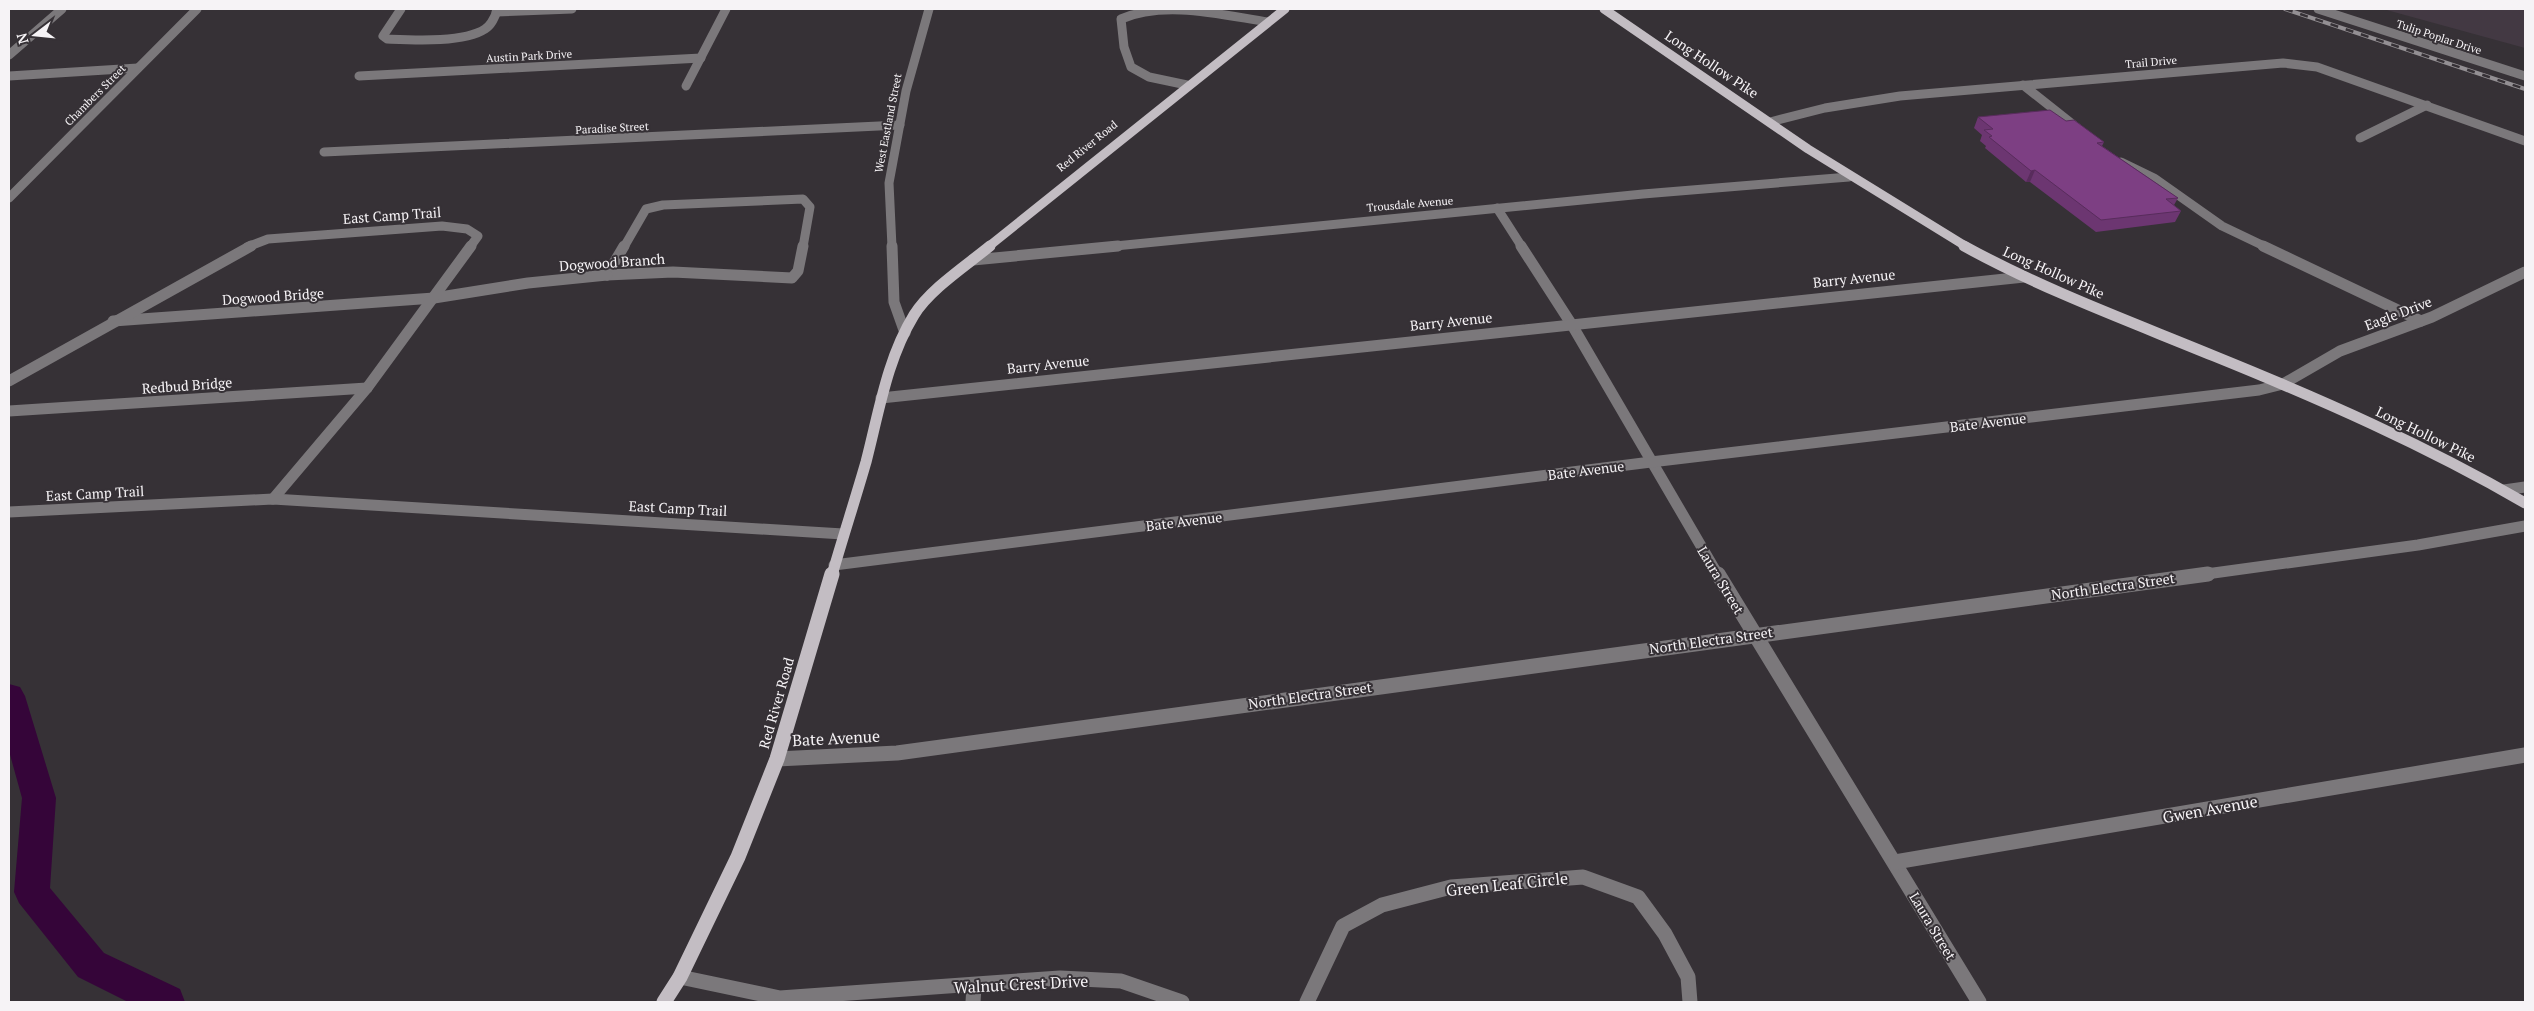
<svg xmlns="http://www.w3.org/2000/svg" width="2534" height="1011" font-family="'PT Serif',serif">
  <rect width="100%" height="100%" fill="#363136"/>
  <polygon fill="#433943" points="2383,9 2525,9 2525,48"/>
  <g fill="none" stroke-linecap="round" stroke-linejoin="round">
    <polygon fill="#350539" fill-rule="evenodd" points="9,684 20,687 25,696 56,798 50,888 104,953 180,989 185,1002 128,1002 78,977 19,903 14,892 22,798 9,751"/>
    <g stroke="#7b787b" stroke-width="9">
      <path d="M 401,9 L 383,36 L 387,39 C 412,40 464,43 485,29 C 492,25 495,16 498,9"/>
      <polyline points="2318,9 2525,76"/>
      <polyline points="496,12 572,9"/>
      <polyline points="9,55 62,9"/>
      <polyline points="9,76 138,68"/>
      <polyline points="359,76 701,58"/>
      <path d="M 1187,85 L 1149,77 L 1131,67 L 1124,47 L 1121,19 C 1165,0 1222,15 1268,22"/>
      <polyline points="2023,85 2080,130"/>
      <polyline points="686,86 726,9"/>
      <polyline points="1770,122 1825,108 1900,96 2283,63 2317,67 2525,141"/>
      <polyline points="2360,138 2427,105"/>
      <polyline points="324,152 900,125"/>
      <polyline points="2121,162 2154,178 2222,226 2266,247"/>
      <polyline points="9,198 197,9"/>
      <polyline points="1497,208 1522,247"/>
      <polyline points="247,247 268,239 442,226 467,229 478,236 470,247"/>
      <polyline points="624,247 646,209 663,205 803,199 810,207 803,247"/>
      <polyline points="892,247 889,183 906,91 929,9"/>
      <polyline points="1105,247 1643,194 1849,177"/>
    </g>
    <g stroke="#7b787b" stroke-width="11">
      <polyline points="892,246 894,302 905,333"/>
      <polyline points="1521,246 1572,325 1718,575"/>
      <polyline points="2263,246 2421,321"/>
      <polyline points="973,260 1118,246"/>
      <polyline points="607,275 624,246"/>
      <polyline points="607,275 673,272 792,278 798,271 803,246"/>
      <polyline points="113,321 434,298 528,283 607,275"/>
      <polyline points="9,381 251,246"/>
      <polyline points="881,398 2024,277"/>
      <polyline points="9,411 367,388"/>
      <polyline points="2504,490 2525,487"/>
      <polyline points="273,499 367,388 471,246"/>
      <polyline points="9,512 273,499 843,534"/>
      <polyline points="834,565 1651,462 2259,390 2283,384 2340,351 2432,317 2525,272"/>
      <polyline points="2199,575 2418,545 2525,526"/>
    </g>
    <g stroke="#7b787b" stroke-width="15">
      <polyline points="1718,574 1979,1002"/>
      <polyline points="777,759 897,753 2208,574"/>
      <polyline points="1895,862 2525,755"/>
      <polyline points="680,977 780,998 1060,978 1121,981 1182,1002"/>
      <polyline points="973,1002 974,986"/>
      <polyline points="1307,1002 1343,926 1382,905 1451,887 1583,877 1638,897 1665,934 1688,977 1690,1002"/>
    </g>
    <g stroke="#c3bdc3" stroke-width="9">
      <polyline points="1604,9 1808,149 1967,247"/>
      <polyline points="988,247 1285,9"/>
    </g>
    <g stroke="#c3bdc3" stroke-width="11">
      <path d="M 1964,246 C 2044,290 2129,321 2214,356 C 2320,399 2425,445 2525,503"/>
      <path d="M 832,575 C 843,537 855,500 866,462 C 879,412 887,359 914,315 C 930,289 967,265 990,246"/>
    </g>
    <polyline stroke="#c3bdc3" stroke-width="15" points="664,1002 680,977 738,857 777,759 832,574"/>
    <defs>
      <polyline id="rail" points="2285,9 2525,89"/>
    </defs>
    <use href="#rail" stroke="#938f93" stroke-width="4"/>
    <use href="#rail" stroke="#363136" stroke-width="2.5" stroke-dasharray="8" stroke-linecap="butt"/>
  </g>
  <polygon fill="#6c3671" points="1978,117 2066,121 2104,142 2102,146 2178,198 2174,205 2181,211 2175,222 2096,232 2030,182 2026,182 1985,148 1986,146 1980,141 1982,135 1974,128"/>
  <polygon fill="#582c5c" points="2035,170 2030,182 2026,182 2031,171"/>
  <polygon fill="#7d3f83" stroke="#582c5c" points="2050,110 2066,121 2074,120 2104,142 2097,143 2178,198 2166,199 2181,211 2101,220 2035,170 2031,171 1989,137 1992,136 1984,130 1993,129 1978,117"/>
  <g text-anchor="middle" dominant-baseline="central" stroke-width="4" stroke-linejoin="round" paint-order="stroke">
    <g font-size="11" fill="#f6f3f6" stroke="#363136">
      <text transform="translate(2439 37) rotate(18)">Tulip Poplar Drive</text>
      <text transform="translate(529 56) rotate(-3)">Austin Park Drive</text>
      <text transform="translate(2151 62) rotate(-5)">Trail Drive</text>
      <text transform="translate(95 95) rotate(-45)">Chambers Street</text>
      <text transform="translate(888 123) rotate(-79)">West Eastland Street</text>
      <text transform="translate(612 128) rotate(-3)">Paradise Street</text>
      <text transform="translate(1087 146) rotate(-39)">Red River Road</text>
      <text transform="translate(1410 204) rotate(-5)">Trousdale Avenue</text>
    </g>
    <g font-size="14" fill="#f6f3f6" stroke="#363136">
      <text transform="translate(1712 64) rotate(34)">Long Hollow Pike</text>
      <text transform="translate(392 215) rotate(-4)">East Camp Trail</text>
      <text transform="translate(612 262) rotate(-4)">Dogwood Branch</text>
      <text transform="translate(2054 272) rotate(24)">Long Hollow Pike</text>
      <text transform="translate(1854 278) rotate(-6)">Barry Avenue</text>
      <text transform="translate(273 296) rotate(-4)">Dogwood Bridge</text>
      <text transform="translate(2398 313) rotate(-21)">Eagle Drive</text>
      <text transform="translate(1451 321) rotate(-6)">Barry Avenue</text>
      <text transform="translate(1048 364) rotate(-6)">Barry Avenue</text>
      <text transform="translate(187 385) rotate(-4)">Redbud Bridge</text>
      <text transform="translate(1988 422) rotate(-7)">Bate Avenue</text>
      <text transform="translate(2426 434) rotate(26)">Long Hollow Pike</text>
      <text transform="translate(1586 470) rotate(-7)">Bate Avenue</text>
      <text transform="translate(95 493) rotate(-3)">East Camp Trail</text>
      <text transform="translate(678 508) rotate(3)">East Camp Trail</text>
      <text transform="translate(1184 521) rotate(-7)">Bate Avenue</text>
      <text transform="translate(1721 580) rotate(59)">Laura Street</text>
      <text transform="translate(2113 586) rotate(-8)">North Electra Street</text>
      <text transform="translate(1711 640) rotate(-8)">North Electra Street</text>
      <text transform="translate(1310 695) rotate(-8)">North Electra Street</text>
      <text transform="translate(776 703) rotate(-74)">Red River Road</text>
      <text transform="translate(1933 926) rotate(59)">Laura Street</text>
    </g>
    <g font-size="16" fill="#f6f3f6" stroke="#363136">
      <text transform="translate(836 738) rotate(-3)">Bate Avenue</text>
      <text transform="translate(2210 809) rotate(-10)">Gwen Avenue</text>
      <text transform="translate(1507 884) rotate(-6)">Green Leaf Circle</text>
      <text transform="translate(1021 984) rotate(-3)">Walnut Crest Drive</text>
    </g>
  </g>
  <rect width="2534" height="1011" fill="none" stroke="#f6f3f6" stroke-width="20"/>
  <g transform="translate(35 35) rotate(254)" stroke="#363136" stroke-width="4" paint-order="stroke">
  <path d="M0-4L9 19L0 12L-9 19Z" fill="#f6f3f6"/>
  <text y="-8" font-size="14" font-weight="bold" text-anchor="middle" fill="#f6f3f6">N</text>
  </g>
</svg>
